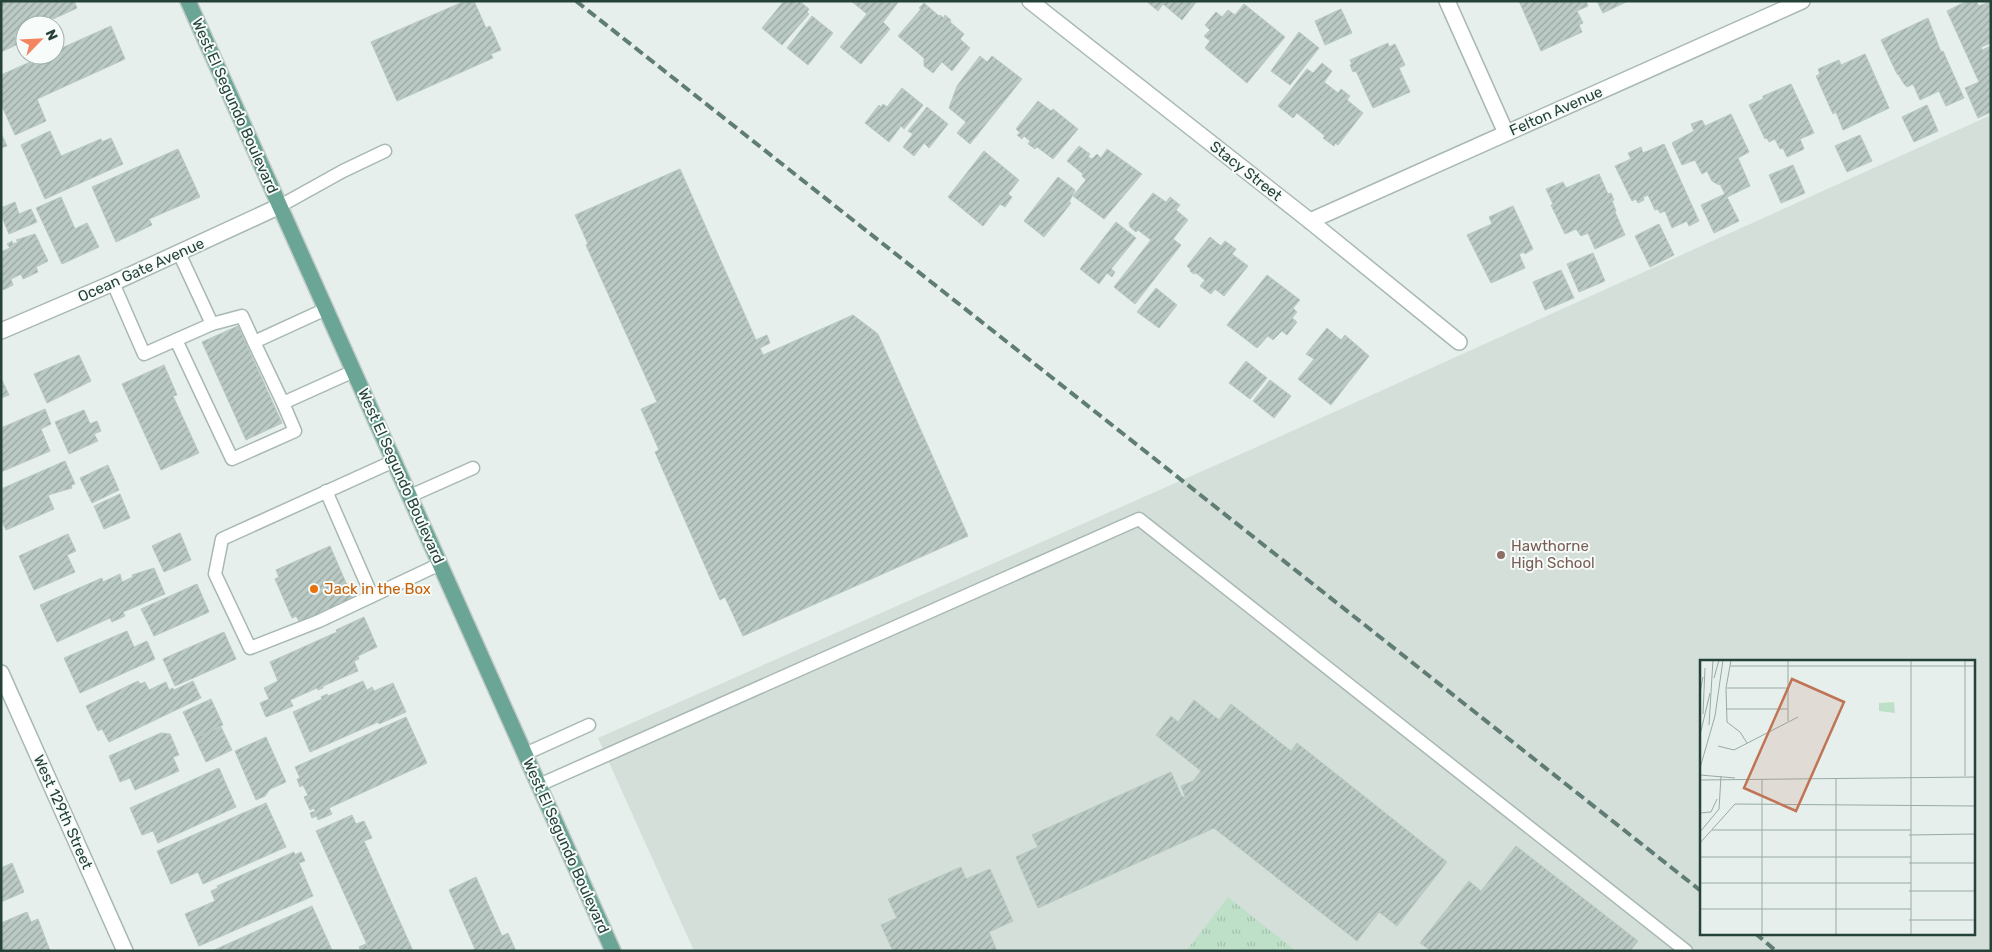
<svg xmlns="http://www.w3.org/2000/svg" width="1992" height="952" font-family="Rubik,sans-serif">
  <defs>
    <pattern id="grass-tufts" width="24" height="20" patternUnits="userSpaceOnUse" patternTransform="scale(1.25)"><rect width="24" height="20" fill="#bfe0c8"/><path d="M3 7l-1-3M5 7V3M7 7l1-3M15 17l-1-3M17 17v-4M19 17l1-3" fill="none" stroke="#a4c1ad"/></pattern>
    <pattern id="building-hatch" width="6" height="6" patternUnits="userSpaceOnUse" patternTransform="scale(1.25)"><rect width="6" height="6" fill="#bbcac4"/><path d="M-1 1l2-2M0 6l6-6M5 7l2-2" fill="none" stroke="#98a6a0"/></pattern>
  </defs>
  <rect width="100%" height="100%" fill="#e6efeb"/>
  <path fill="#d4dfda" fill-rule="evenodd" d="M 1991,115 L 1991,951 L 694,951 L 598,738 L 1250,450 ZM 1701,661 L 1973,661 L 1973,933 L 1701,933 Z"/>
  <polygon fill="url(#grass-tufts)" points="1228,897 1296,951 1186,951"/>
  <g fill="url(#building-hatch)" stroke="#b8c9c2">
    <polygon points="1,1 74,1 77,8 40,25 25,25 25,32 15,36 18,44 1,52"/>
    <polygon points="465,1 474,1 486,28 490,26 501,50 491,54 493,58 397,101 371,42"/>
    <polygon points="784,1 793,1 797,4 799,1 809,9 807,12 809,14 782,45 762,28"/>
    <polygon points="851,1 899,1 883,22 890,29 861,64 840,47 867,14"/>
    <polygon points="1146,1 1197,1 1182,20 1163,4 1158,11"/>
    <polygon points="1519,1 1586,1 1588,6 1577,11 1583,23 1579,25 1582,32 1541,51"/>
    <polygon points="1597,1 1628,1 1603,13"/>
    <polygon points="1967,1 1976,1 1979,6 1991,1 1991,43 1981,47 1982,50 1991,46 1991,112 1978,118 1965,88 1979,82 1947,11"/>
    <polygon points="924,3 939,16 940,15 944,18 945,15 951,20 950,22 964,34 960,39 970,48 952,71 942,62 933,73 924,66 924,58 898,36 921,9 919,8"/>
    <polygon points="1244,4 1285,37 1247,83 1205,48 1210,41 1204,36 1210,30 1205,25 1216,12 1222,17 1228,10 1235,15"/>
    <polygon points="1341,9 1352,33 1325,45 1315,21"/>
    <polygon points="812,16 833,33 808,65 787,48"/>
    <polygon points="1928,18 1941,52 1943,51 1964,98 1946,106 1939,91 1920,100 1913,84 1907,87 1904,84 1898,74 1897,74 1881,40"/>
    <polygon points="111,26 125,59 37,99 46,121 15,135 1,104 1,75 46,55 55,55 55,51"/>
    <polygon points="1299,32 1319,48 1290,85 1271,71"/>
    <polygon points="1388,43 1389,47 1395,44 1405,65 1399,68 1410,92 1373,108 1356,71 1353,72 1350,65 1352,64 1350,60"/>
    <polygon points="1865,54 1889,108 1843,130 1836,112 1833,114 1816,76 1820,74 1818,69 1839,60 1841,65"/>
    <polygon points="980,56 987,62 992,56 1022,79 970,144 957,133 966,122 949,108 957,86"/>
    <polygon points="1322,63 1332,71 1324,82 1338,93 1341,89 1350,96 1347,100 1363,113 1338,145 1335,143 1334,146 1323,138 1325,136 1297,113 1293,118 1278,106 1307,69 1313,73"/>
    <polygon points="1791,84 1814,133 1800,139 1804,149 1787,157 1783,148 1780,149 1775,139 1769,142 1767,138 1765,139 1749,105 1763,99 1763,96"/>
    <polygon points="902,88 923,105 904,129 901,126 889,142 865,123 879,105 881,107 883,104 887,107"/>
    <polygon points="1038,101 1051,111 1053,109 1078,129 1053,159 1037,147 1035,149 1028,144 1030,141 1024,136 1022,139 1017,135 1020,133 1016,129"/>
    <polygon points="1927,105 1938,131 1914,142 1902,117"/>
    <polygon points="927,107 948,124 929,148 924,143 914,156 903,147 913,134 908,131"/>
    <polygon points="1731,114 1749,152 1738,158 1750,186 1727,197 1739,221 1714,233 1701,205 1725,194 1720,184 1719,185 1712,181 1707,171 1702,174 1695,160 1682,165 1672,143 1694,131 1691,124 1702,120 1705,126"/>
    <polygon points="50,131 61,156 101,139 102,142 111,138 123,164 45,199 21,145"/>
    <polygon points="1,133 7,146 1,148"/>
    <polygon points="1860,135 1872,161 1847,172 1835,146"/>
    <polygon points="1664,144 1699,221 1689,226 1687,221 1672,228 1665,211 1660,213 1658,209 1655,210 1648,195 1643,197 1644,200 1638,203 1636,199 1632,201 1615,166 1631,159 1628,153 1641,147 1643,153"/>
    <polygon points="1079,146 1090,154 1088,157 1092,159 1097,154 1101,158 1107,149 1142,174 1104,219 1073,196 1086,180 1082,176 1083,174 1067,161"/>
    <polygon points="178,149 200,197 149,219 152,225 116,242 92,187"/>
    <polygon points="984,151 1019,180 1008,194 1012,197 1005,207 1000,204 983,226 948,197"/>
    <polygon points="1793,165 1805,193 1781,203 1769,175"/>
    <polygon points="680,169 756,340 767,335 770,343 760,348 763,355 853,315 878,334 968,536 743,636 725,597 720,600 655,452 659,450 641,409 657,402 586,245 588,244 575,215"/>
    <polygon points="1599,174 1608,194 1611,193 1614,200 1612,201 1616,211 1615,212 1625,235 1595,249 1588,233 1581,236 1576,229 1565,234 1551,205 1553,204 1546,189 1563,182 1566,188"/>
    <polygon points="1058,177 1075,190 1069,202 1071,203 1044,237 1024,221"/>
    <polygon points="1153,193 1166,202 1170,197 1180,205 1176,210 1188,220 1173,239 1181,245 1135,304 1114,287 1151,240 1138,230 1136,232 1130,227 1129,223"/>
    <polygon points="61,197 75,229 87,223 99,247 62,264 36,208"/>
    <polygon points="15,202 19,214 31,209 37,222 9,234 1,215 1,208"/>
    <polygon points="1513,206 1533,249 1525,254 1524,252 1519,254 1525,268 1491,283 1467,235 1492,224 1489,217"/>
    <polygon points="1116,222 1136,238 1111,269 1115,272 1112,277 1107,273 1099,284 1080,269"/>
    <polygon points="1659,224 1674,255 1650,267 1635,236"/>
    <polygon points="35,234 48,261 36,267 38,272 23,279 21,274 11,279 13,285 3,290 1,285 1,252 10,248 7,244 12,241 13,244 18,242 16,240"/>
    <polygon points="1210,237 1221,246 1225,241 1236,249 1232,254 1248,266 1224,296 1215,289 1211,294 1200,286 1205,280 1196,273 1194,274 1190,271 1191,270 1187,266"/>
    <polygon points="1593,253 1605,281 1579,292 1567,264"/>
    <polygon points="1561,270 1574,298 1545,310 1533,282"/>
    <polygon points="1267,275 1300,300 1293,308 1297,312 1292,318 1297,322 1287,335 1282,331 1273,340 1268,336 1257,348 1227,325"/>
    <polygon points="1156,288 1177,305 1159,328 1137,312"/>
    <polygon points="238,326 282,423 246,440 202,342"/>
    <polygon points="1327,328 1341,340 1345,335 1369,356 1331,405 1298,379 1314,359 1306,354"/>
    <polygon points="79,355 91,381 47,403 34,374"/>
    <polygon points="1246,361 1267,378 1250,399 1229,383"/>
    <polygon points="164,365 177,395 173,396 199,453 161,470 122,384"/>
    <polygon points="1,378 9,395 1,398"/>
    <polygon points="1270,380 1291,396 1274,418 1253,401"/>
    <polygon points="45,409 51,424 41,429 50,451 1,472 1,428"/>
    <polygon points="84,410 90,424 97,421 101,431 94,434 98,441 69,454 55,422"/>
    <polygon points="65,461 75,484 71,485 72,488 48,495 54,509 6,530 1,519 1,489"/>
    <polygon points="108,465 119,490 92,503 80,478"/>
    <polygon points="120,494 130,518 104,529 94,506"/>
    <polygon points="180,533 191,560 164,572 152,546"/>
    <polygon points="68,534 76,551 67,555 75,572 34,590 19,556"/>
    <polygon points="330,546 353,599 300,623 296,616 292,618 275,579 279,577 276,570"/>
    <polygon points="154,568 165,594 123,612 125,616 112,622 110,618 57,642 40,605 102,578 103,582 120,574 122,582 133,577 132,575"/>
    <polygon points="197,584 209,612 154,636 141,609"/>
    <polygon points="364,617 377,647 358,656 359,659 354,661 358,671 323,686 323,688 318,690 317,688 290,700 293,706 266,717 260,703 269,699 264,688 278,681 270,662 337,632 336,630"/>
    <polygon points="127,631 134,647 147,641 155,659 80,693 64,658"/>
    <polygon points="224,632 236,659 175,686 163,659"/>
    <polygon points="138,681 140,684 145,682 149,690 166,682 169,690 173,688 174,690 193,681 201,698 109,742 102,729 98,731 86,706"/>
    <polygon points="363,681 367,690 372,687 374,691 393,683 406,712 379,724 378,722 310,752 293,712 322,699 321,697 327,694 328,696"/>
    <polygon points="211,699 223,725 195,738 183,712"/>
    <polygon points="1194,700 1219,720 1231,704 1291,751 1297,743 1447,862 1397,926 1379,912 1357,941 1214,828 1038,908 1016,857 1038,847 1032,835 1171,772 1182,797 1185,796 1181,786 1193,781 1201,771 1156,735 1171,716 1178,722"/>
    <polygon points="406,717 427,763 329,808 332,814 318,820 317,816 312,818 310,813 315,811 314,808 310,810 304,797 308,795 303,785 300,787 297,779 300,778 295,767"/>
    <polygon points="221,727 232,750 206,762 195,738"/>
    <polygon points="161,733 170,734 179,755 173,757 179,771 135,790 130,778 120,782 109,756"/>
    <polygon points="266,737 286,782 270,789 265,796 256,800 235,751"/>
    <polygon points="219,768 236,807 158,843 153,831 142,835 130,808"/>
    <polygon points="266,803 286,847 203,884 198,872 171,884 157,851"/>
    <polygon points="352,815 356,824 364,821 372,838 364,841 413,951 370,951 316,831"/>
    <polygon points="1516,846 1638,941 1630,951 1431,951 1420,943 1469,881 1481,891"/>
    <polygon points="294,852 295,855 301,852 305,861 299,863 313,896 199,946 185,914 215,901 211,891 218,888 217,886"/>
    <polygon points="12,863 24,892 1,902 1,868"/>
    <polygon points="961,867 966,879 990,869 1013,921 989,932 997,951 893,951 881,925 897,918 888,899"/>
    <polygon points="476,877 502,936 508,933 516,951 470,951 475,949 449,890"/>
    <polygon points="312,906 332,950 330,951 212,951"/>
    <polygon points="27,912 31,922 38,919 50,951 1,951 1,923"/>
    <polygon points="366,944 370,951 361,951 359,947"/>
  </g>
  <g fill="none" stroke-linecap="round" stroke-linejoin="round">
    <defs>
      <g id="service">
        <polyline points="280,206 343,171 385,151"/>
        <polyline points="179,253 212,324 242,316 254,342 326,309"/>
        <polyline points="113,283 144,354 212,324"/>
        <polyline points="176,340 232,459 295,431 283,403"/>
        <polyline points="254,342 283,403 354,371"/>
        <polyline points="394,461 222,539 215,574 250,648 319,621 440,564"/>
        <polyline points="326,491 372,596"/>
        <polyline points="410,496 473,468"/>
        <polyline points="525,754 589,725"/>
        <polyline points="539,785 1139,519 1686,951"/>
      </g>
      <g id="minor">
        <polyline points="1030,1 1310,221 1459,342"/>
        <polyline points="1447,1 1506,133"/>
        <polyline points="1310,221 1802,1"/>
        <polyline points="1,331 113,283 280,206"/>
        <polyline points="1,673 125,951"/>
      </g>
      <polyline id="primary" points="188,1 613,951"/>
    </defs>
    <use href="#service" stroke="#a8b8b2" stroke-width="15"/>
    <use href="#minor" stroke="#a8b8b2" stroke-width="18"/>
    <use href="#primary" stroke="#c2cac8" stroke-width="18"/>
    <use href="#service" stroke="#fff" stroke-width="12"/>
    <use href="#minor" stroke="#fff" stroke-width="15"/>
    <use href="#primary" stroke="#6aa596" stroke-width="15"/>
    <g stroke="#5f7d75" stroke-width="4" stroke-dasharray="10 5" stroke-linecap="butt">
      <polyline points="576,1 1701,891"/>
      <polyline points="1755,933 1776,951"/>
    </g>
  </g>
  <circle fill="#8d6e63" stroke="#f7fbf9" stroke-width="2" cx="1501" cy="555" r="5"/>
  <circle fill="#e8710a" stroke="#f7fbf9" stroke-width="2" cx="314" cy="589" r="5"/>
  <g text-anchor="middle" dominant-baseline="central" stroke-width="4" stroke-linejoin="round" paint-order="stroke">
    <g font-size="15" fill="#24423a" stroke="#f7fbf9">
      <text transform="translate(235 106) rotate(66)">West El Segundo Boulevard</text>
      <text transform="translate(1556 111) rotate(-24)">Felton Avenue</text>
      <text transform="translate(1246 171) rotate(38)">Stacy Street</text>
      <text transform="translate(141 270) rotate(-24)">Ocean Gate Avenue</text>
      <text transform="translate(401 476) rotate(66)">West El Segundo Boulevard</text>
      <text transform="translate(63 812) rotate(66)">West 129th Street</text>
      <text transform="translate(566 846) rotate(66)">West El Segundo Boulevard</text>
    </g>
    <g font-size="15" fill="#785e54" stroke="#f7fbf9" text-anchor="start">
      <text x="1511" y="546">Hawthorne<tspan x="1511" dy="17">High School</tspan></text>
    </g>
    <g font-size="15" fill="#c56008" stroke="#f7fbf9" text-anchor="start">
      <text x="324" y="589">Jack in the Box</text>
    </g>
  </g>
  <g transform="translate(1700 660)">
    <rect width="275" height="275" fill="#e6efeb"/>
    <path d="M 194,42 L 195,53 L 179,51 L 179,43 Z" fill="#bfe0c8"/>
    <path fill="none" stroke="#98aaa4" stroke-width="1" d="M 31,0 L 26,28 L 27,62 L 40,72 L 47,83M 88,0 L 88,61M 265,0 L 265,116M 30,6 L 275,6M 14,18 L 19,0M 27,28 L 88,28M 0,33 L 3,17M 26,49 L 88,49M 3,54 L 5,8M 9,65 L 13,0M 0,75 L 10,33M 18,86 L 34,90 L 98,57M 0,108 L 15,56 L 23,0M 0,115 L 35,118M 136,119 L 136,275M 0,120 L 275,117M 0,153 L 11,152 L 17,139M 12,170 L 211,170M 0,172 L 19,149 L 21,116M 209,175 L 275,174M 0,183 L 35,144 L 275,146M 0,197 L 211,197M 209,203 L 275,203M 0,223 L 211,223M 209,231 L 275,231M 0,249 L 211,249M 209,260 L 275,260M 62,275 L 62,119M 211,275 L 211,0"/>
    <path fill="#c07456" fill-opacity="0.15" stroke="#c07456" stroke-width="2.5" d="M 92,19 L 144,42 L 96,151 L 44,128 Z"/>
    <rect width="275" height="275" fill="none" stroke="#24423a" stroke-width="2.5"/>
  </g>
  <rect width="1992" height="952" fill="none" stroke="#24423a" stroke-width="5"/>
  <g transform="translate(40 40) rotate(66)"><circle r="24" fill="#f7fbf9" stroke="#a3b1ad"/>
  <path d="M0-4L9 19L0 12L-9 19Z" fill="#f4845f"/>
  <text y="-8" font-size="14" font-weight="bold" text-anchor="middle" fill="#24423a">N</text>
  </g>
</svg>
